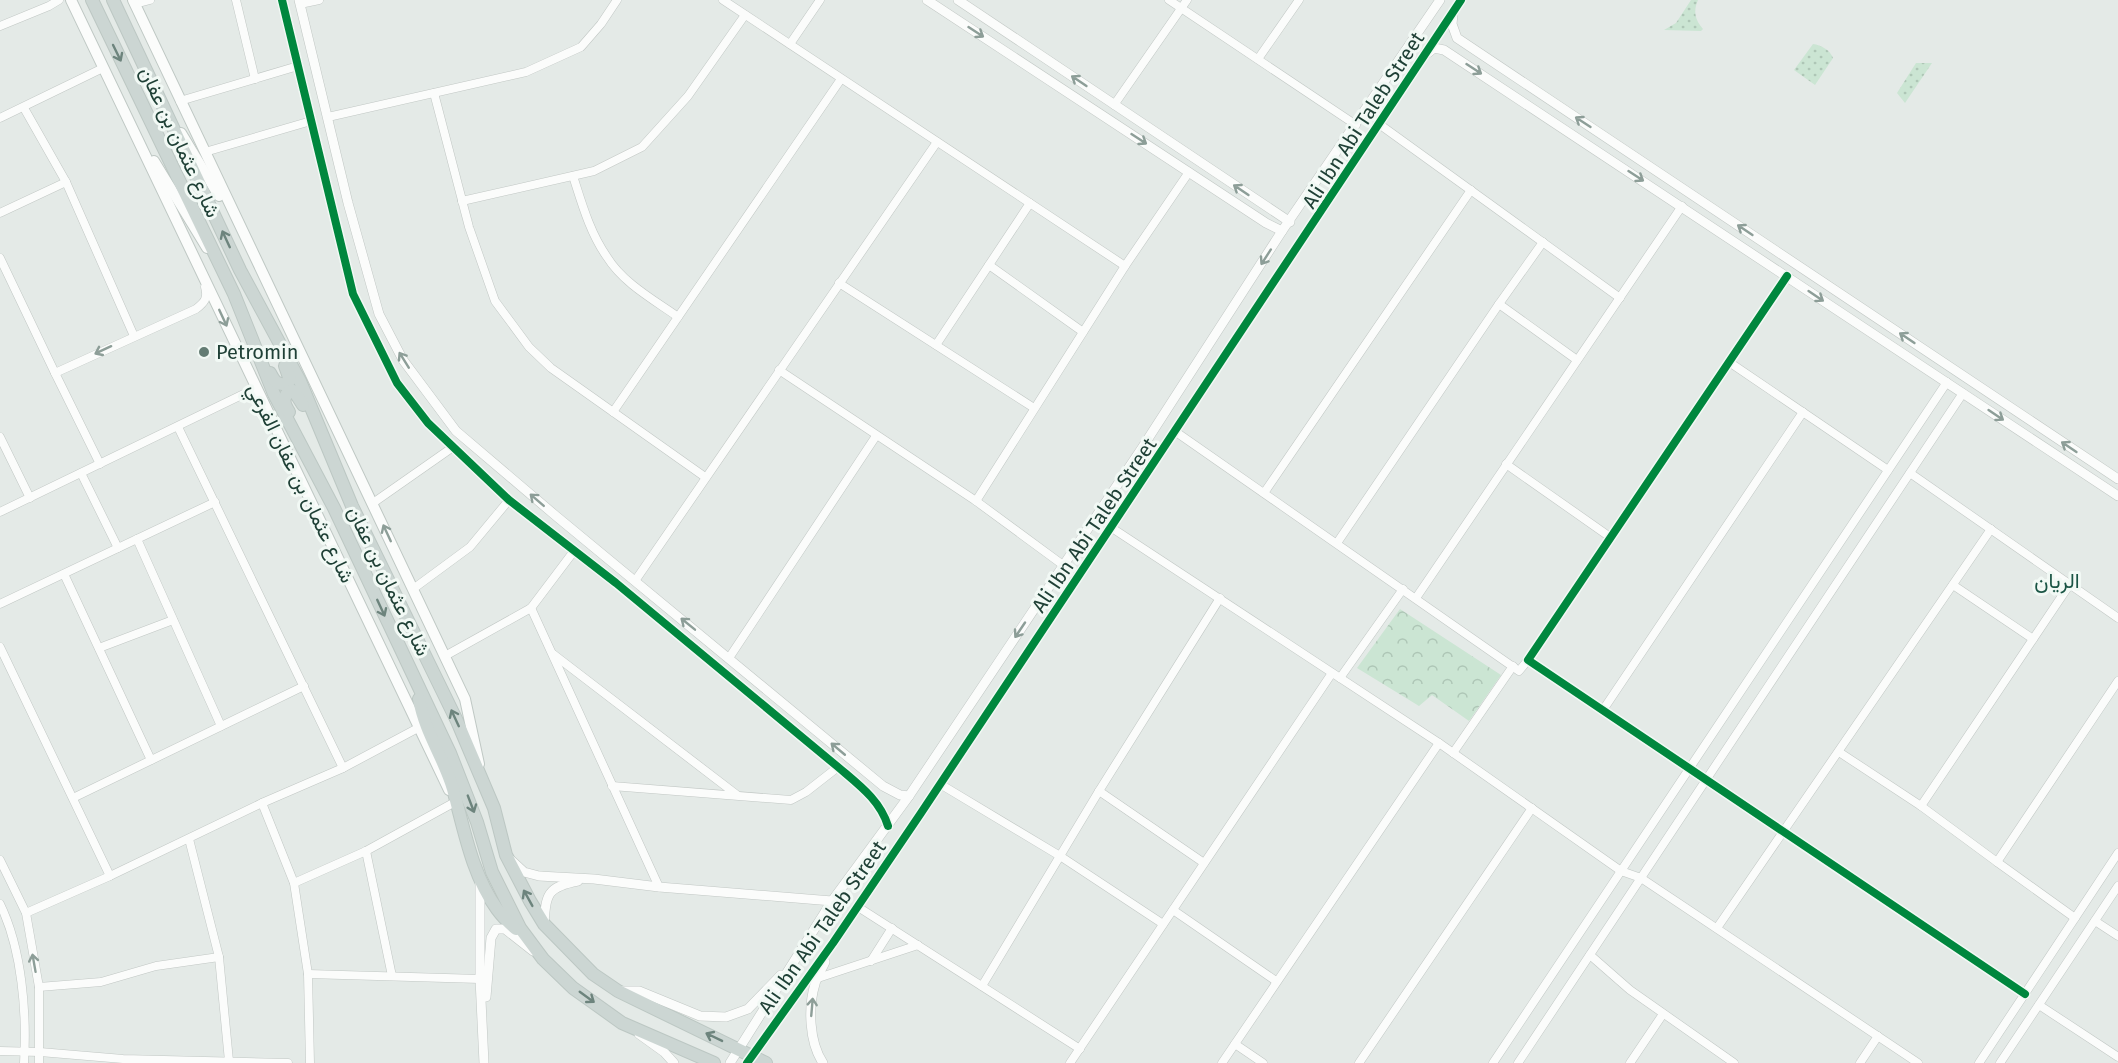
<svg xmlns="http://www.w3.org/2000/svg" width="2118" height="1063" font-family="'Fira Sans',Vazirmatn,sans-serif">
  <defs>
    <pattern id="grass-dots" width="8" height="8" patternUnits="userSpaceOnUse" patternTransform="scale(1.5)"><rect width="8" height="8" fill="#cbe5d3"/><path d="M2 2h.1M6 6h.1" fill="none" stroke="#aec6b6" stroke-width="1.8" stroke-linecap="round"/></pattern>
    <pattern id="park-crowns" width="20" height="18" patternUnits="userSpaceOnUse" patternTransform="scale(1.5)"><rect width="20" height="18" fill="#cbe5d3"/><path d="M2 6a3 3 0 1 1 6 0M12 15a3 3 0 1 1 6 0" fill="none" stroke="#aec6b6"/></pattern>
  </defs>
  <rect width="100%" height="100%" fill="#e4eae7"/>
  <g fill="url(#grass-dots)">
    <path d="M 1691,0 L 1698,0 C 1693,11 1695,20 1703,29 L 1701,31 L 1664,30 L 1676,23 Z"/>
    <path d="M 1813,44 C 1821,45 1830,50 1833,58 L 1815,85 L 1794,70 Z"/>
    <polygon points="1916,63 1932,63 1905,103 1897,93"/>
  </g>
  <polygon fill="url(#park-crowns)" points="1400,609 1501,675 1469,721 1432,695 1419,706 1357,668"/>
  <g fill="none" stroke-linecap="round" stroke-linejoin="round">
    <defs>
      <g id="minor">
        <polyline points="236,0 255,79"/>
        <polyline points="723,0 1125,266"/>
        <polyline points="1169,0 1356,125"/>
        <polyline points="135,4 150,0"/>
        <polyline points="300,4 319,0"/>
        <polyline points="0,26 49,6 59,0"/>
        <polyline points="790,44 820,0"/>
        <polyline points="1258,59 1299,0"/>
        <polyline points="434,93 469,227 495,301 529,347 551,368 705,477"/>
        <polyline points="180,101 298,66"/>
        <polyline points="1114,105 1187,0"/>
        <polyline points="24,108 66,182 134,336"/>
        <polyline points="328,117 526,72 581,47 601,24 617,0"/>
        <polyline points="0,118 103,68"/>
        <polyline points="1379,124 1620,298"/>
        <polyline points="205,152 311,121"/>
        <path d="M 573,176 C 582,204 590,233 607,257 C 623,283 654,300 678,317"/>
        <polyline points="462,201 594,171 642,147 688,96 745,15"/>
        <polyline points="0,213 66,182"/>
        <polyline points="0,258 55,373 100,464"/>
        <polyline points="989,265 1083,332"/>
        <polyline points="1787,276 1528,660 2025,994"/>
        <polyline points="839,283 1034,408"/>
        <polyline points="1499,304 1543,242"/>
        <polyline points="936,345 1030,203"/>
        <polyline points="1729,362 1888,470"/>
        <polyline points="779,370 976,501 1063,565"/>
        <path d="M 55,373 L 196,309 C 205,302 208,298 205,287"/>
        <polyline points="613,412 841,79"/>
        <polyline points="178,427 343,768"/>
        <polyline points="1176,432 1519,671 1528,660"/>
        <polyline points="0,437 30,498"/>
        <polyline points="1506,464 1610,537"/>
        <polyline points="81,473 118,548"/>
        <polyline points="1910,473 2118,618"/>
        <polyline points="1264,493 1471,190"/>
        <polyline points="976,501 1125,266 1189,172"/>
        <polyline points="373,503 453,447"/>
        <polyline points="0,512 256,388"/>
        <polyline points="1112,528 1439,743 1621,871 1641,878 1918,1063"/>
        <polyline points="137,539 221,726"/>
        <polyline points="1337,543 1499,304 1577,360"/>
        <polyline points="64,574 151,760"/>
        <polyline points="635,581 937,142"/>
        <polyline points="1953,585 2033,639"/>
        <polyline points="413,589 470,547 509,500"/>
        <polyline points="1416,598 1682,206"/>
        <polyline points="0,604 215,502"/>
        <polyline points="531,608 659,887"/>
        <polyline points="0,647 110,876"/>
        <polyline points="99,648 173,620"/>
        <polyline points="553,654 737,795"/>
        <polyline points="445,656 531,608 574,551"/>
        <polyline points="729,658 876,436"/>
        <polyline points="1340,678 1403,589"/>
        <polyline points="1603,710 1803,412"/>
        <polyline points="1839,752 1921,806 1997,862 2118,681"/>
        <polyline points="1453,753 1513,666"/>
        <polyline points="940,784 1060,856 1163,924"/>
        <polyline points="612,786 791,800 806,792 838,767"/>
        <polyline points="1099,791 1204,863"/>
        <polyline points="73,798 304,686"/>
        <polyline points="262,803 294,883 308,974 310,1063"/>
        <polyline points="1921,806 2070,584"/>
        <polyline points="189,839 219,957 229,1061"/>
        <polyline points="366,851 392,976"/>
        <polyline points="0,860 26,913 39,987 39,1063"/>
        <polyline points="1997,862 2075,918"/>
        <polyline points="294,883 366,851 455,802"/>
        <path d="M 0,904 C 22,949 27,1013 24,1063"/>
        <polyline points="858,907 1080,1049"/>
        <polyline points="1173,910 1276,981"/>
        <polyline points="26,913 110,876 262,803 343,768 418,728"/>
        <polyline points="2095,921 2118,936"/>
        <polyline points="1717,928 1991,529"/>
        <polyline points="1590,955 1630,990 1734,1063"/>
        <polyline points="871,961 892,928"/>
        <polyline points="308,974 480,979"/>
        <polyline points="818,978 918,945"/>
        <polyline points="982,986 1099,791 1220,598"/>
        <polyline points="39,987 101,982 156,966 219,957"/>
        <polyline points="2039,1005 2118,1057"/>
        <polyline points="1235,1044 1263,1063"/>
        <polyline points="0,1051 40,1052 123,1059 288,1063"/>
        <polyline points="1070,1063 1332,673"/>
        <polyline points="1222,1063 1439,743"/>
        <polyline points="1359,1063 1532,808"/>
        <polyline points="1493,1063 1947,382"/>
        <polyline points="1518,1063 1963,393"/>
        <polyline points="1630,1063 1663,1014"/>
        <polyline points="1860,1063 1878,1036"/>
        <polyline points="1979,1063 2118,853"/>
        <polyline points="2000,1063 2118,886"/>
      </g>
      <g id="tertiary">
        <path d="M 282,0 L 353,294 L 397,383 L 428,423 L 509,500 L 616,583 L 838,767 C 859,785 880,800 888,826"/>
        <polyline points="299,0 348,203 379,314 403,360 456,431 556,516 883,786 900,795 909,796"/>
        <polyline points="927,0 1266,223 1282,231"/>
        <polyline points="958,0 1290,222"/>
        <polyline points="1453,14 1452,24 1457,38 2118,479"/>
        <polyline points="1428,53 1434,48 1444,50 2118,496"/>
        <polyline points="511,860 524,872 539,876 594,879 659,887 832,901"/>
        <polyline points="480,882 480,979 484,1063"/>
        <path d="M 544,924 C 546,894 547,887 578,881"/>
        <polyline points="620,991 639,991 700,1016 726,1017 748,1009 781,975"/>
        <polyline points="486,997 491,938 496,929 505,929 533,951"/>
        <polyline points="639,1034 664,1052 674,1063"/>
        <polyline points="730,1063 832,901 909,796 1142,448 1282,231 1440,0"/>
        <polyline points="747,1063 833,943 921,813 1461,0"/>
        <path d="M 823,1063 C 809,1042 808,1007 815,984 C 817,976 822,969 825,962"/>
      </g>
      <g id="secondary">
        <polyline points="71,0 449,790"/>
        <polyline points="133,0 465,699 479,764"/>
        <polyline points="181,133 219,196"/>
        <polyline points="154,161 207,248"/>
      </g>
      <g id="primary">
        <polyline points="92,0 234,294 274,394 334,508 450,753 477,822 492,872 520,928 543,959 573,988 622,1023 714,1063"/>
        <polyline points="113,0 240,270 300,381 352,506 457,721 494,808 506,855 530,901 544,924 593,974 618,991 766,1063"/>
        <path d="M 270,373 C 274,381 277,385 286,384 L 290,380 L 285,366"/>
        <path d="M 289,412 C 284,404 282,399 289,391 L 294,391 L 303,405"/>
        <path d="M 419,699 C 425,733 444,758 453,789 C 464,829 472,875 497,909 C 502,916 509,923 516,929"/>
      </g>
    </defs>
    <use href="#minor" stroke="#c1c7c4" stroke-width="9"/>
    <use href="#tertiary" stroke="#c1c7c4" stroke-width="10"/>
    <use href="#secondary" stroke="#bfc8c4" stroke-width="12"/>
    <use href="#primary" stroke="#bcc7c3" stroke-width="14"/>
    <use href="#minor" stroke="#fbfcfb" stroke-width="8"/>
    <use href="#tertiary" stroke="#fbfcfb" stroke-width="9"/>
    <use href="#secondary" stroke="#fbfcfb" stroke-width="10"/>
    <use href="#primary" stroke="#ccd6d3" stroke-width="12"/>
    <defs>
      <g id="cycleway">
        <path d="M 282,0 L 353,294 L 397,383 L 428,423 L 509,500 L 616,583 L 838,767 C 859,785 880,800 888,826"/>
        <polyline points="1787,276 1528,660 2025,994"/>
        <polyline points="747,1063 833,943 921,813 1461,0"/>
      </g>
    </defs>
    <use href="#cycleway" stroke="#f2f9f5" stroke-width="11"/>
    <use href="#cycleway" stroke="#00873e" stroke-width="8"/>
  </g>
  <defs><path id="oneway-shaft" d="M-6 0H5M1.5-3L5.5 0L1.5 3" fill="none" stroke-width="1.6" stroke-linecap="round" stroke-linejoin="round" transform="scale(1.5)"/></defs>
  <g stroke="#8d9e98">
    <use href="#oneway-shaft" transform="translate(976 32) rotate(33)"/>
    <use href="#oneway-shaft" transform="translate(1474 69) rotate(33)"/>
    <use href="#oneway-shaft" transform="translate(1079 81) rotate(-146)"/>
    <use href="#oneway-shaft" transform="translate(1583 122) rotate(-147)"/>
    <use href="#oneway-shaft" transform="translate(1139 139) rotate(33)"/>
    <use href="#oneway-shaft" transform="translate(1636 176) rotate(33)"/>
    <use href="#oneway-shaft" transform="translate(1241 190) rotate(-146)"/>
    <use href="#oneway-shaft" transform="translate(1745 230) rotate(-146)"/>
    <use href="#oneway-shaft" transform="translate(1266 257) rotate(123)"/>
    <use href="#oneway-shaft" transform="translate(1816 296) rotate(34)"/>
    <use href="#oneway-shaft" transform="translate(223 318) rotate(65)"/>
    <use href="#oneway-shaft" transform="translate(1907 338) rotate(-146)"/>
    <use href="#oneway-shaft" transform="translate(103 350) rotate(155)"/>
    <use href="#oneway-shaft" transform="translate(404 360) rotate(-122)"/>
    <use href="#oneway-shaft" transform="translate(1996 415) rotate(34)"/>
    <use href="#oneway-shaft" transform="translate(2069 447) rotate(-146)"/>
    <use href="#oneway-shaft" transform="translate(537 500) rotate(-139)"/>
    <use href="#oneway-shaft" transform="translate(387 533) rotate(-115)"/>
    <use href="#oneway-shaft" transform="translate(688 624) rotate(-141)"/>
    <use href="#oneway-shaft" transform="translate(1020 630) rotate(124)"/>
    <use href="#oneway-shaft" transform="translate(838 749) rotate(-140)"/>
    <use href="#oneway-shaft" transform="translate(34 963) rotate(-100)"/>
    <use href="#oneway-shaft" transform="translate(812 1007) rotate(-85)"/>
  </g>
  <g stroke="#6d847d">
    <use href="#oneway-shaft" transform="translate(117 53) rotate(64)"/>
    <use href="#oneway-shaft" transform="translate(226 239) rotate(-115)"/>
    <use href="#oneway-shaft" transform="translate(381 608) rotate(65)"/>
    <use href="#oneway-shaft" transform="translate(455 718) rotate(-115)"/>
    <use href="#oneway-shaft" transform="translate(471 804) rotate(69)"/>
    <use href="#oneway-shaft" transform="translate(528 898) rotate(-119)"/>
    <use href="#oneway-shaft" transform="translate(587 997) rotate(36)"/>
    <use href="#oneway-shaft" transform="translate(714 1037) rotate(-154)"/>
  </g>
  <circle fill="#647c74" stroke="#f2f9f5" stroke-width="2" cx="204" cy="352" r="6"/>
  <g text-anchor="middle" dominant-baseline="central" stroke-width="6" stroke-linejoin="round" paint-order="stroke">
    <g font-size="20" fill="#1f4036" stroke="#f2f9f5">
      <text transform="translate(1363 120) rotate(-57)">Ali Ibn Abi Taleb Street</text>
      <text transform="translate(180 142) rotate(65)">شارع عثمان بن عفان</text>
      <text transform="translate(301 483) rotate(64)">شارع عثمان بن عفان الفرعي</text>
      <text transform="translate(1094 525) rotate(-56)">Ali Ibn Abi Taleb Street</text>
      <text transform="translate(389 581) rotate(64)">شارع عثمان بن عفان</text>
      <text transform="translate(822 927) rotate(-55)">Ali Ibn Abi Taleb Street</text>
    </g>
    <g font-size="20" fill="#1f4036" stroke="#f2f9f5" text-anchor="start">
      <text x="216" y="352">Petromin</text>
    </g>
    <g font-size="21" fill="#195444" stroke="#f2f9f5">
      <text x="2057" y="581">الريان</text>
    </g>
  </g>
</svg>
